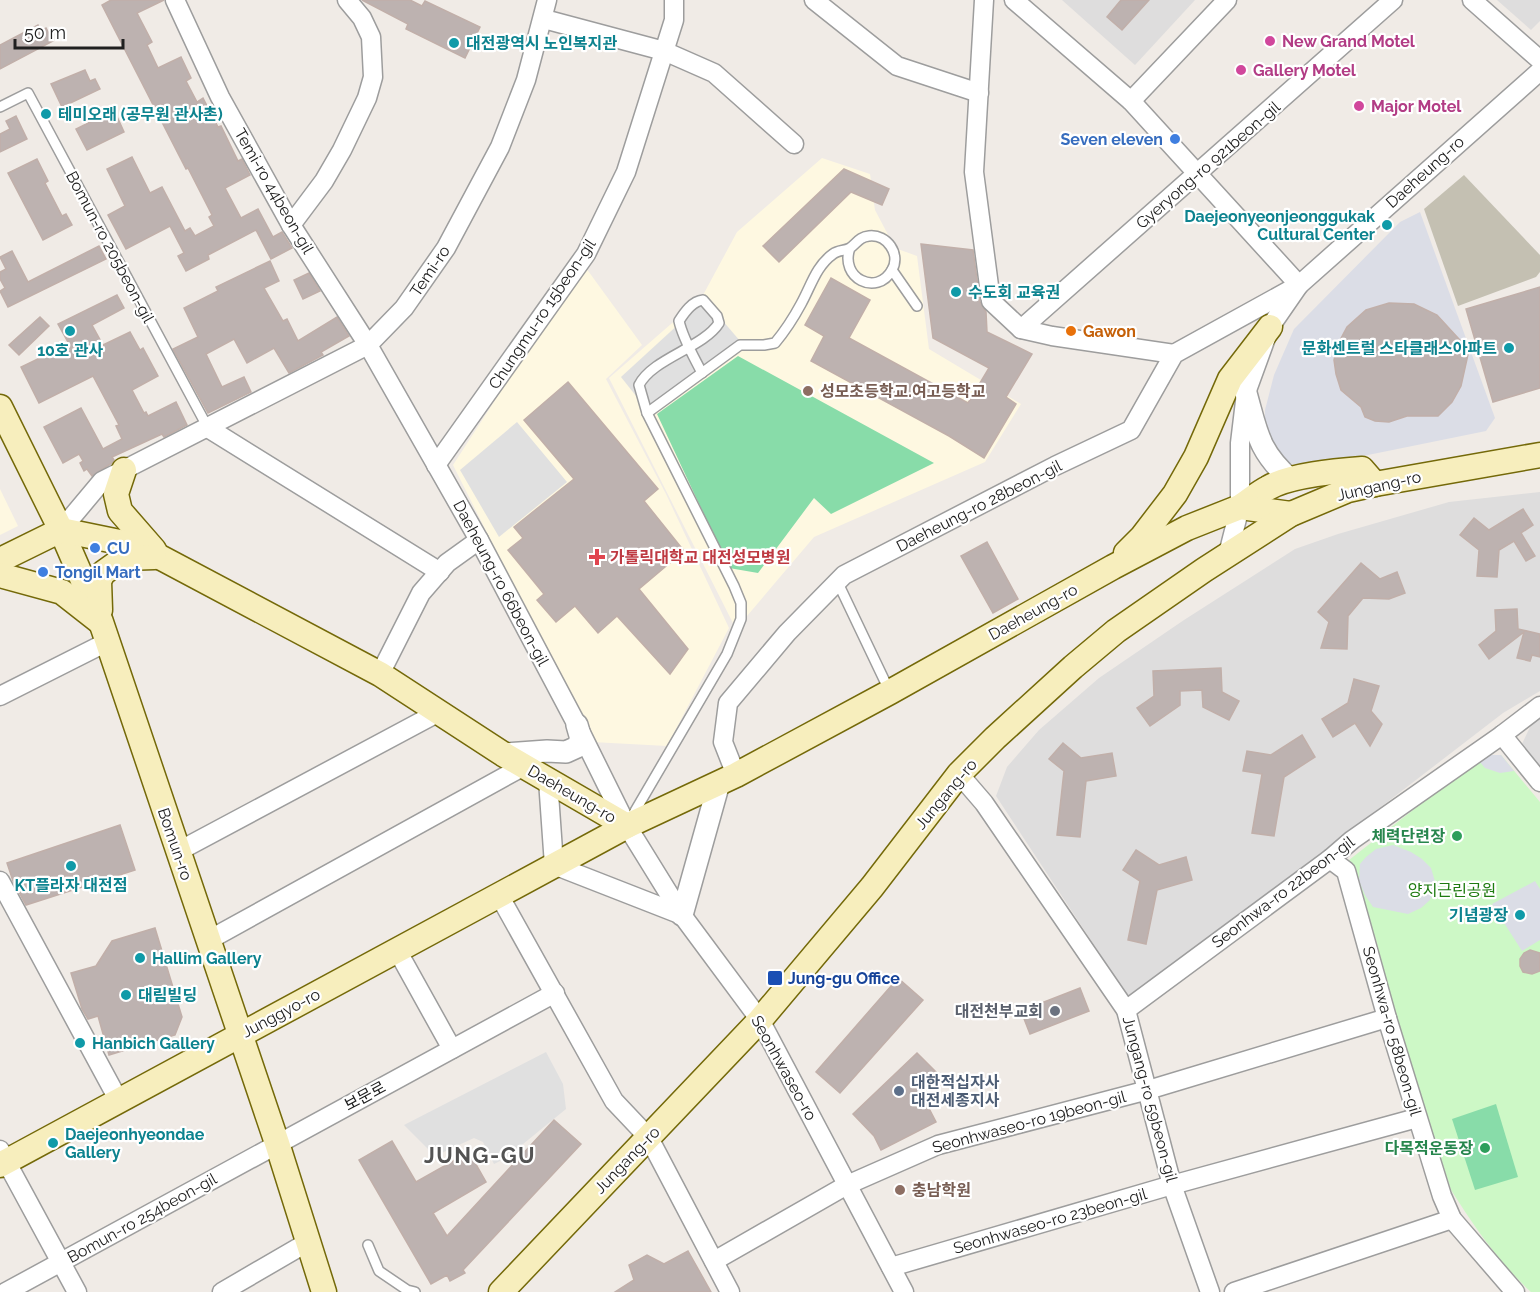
<svg xmlns="http://www.w3.org/2000/svg" width="1540" height="1292" font-family="Raleway,'Noto Sans KR',sans-serif">
  <rect width="100%" height="100%" fill="#f0ebe6"/>
  <g fill="#dedddd">
    <polygon points="1062,0 1195,0 1135,65"/>
    <polygon points="1497,0 1540,0 1540,21 1531,30"/>
    <polygon points="1540,492 1540,691 1503,713 1338,840 1310,865 1129,998 996,796 1007,767 1039,730 1099,678 1184,620 1295,549 1338,534 1449,502"/>
    <polygon points="1540,717 1540,770 1521,746 1530,727"/>
  </g>
  <g fill="#fef8e1">
    <polygon points="822,158 870,174 875,210 895,248 917,256 929,349 1021,404 985,462 814,537 736,629 609,378 702,297 737,232"/>
    <polygon points="586,268 642,345 606,379 666,494 729,628 667,746 592,742 453,465 516,368"/>
    <polygon points="0,489 18,526 0,535"/>
  </g>
  <polygon fill="#c4c0b2" points="1464,175 1540,255 1540,272 1536,277 1458,306 1424,209"/>
  <path fill="#cdf8c6" d="M 1501,755 L 1540,802 L 1540,1292 L 1531,1292 C 1499,1263 1474,1226 1451,1190 L 1397,1022 L 1376,940 L 1349,860 L 1482,756 Z"/>
  <g fill="#88dca9">
    <polygon points="738,356 934,463 831,514 814,498 758,573 729,568 657,414"/>
    <polygon points="1496,1104 1518,1177 1475,1190 1452,1119"/>
  </g>
  <g fill="#e0e0e0">
    <polygon points="705,300 740,341 648,411 621,377"/>
    <polygon points="517,422 567,482 499,537 460,470"/>
    <polygon points="546,1052 563,1084 566,1109 506,1158 494,1164 483,1142 474,1138 435,1156 404,1125"/>
  </g>
  <g fill="#dbdde6">
    <polygon points="1420,212 1495,418 1486,431 1304,468 1288,462 1271,447 1265,432 1265,410 1274,375 1294,329 1400,222"/>
    <polygon points="1489,755 1501,755 1514,771 1500,773 1485,768 1479,761"/>
    <polygon points="1393,845 1411,852 1422,859 1431,868 1436,885 1430,900 1421,908 1408,914 1373,907 1365,895 1359,881 1360,864 1366,857 1376,849"/>
    <polygon points="1535,881 1540,889 1540,940 1522,951 1492,904"/>
  </g>
  <g fill="#bdb2b0" stroke="#c1afa9" stroke-width="1.5">
    <polygon points="111,0 164,0 137,13 152,42 147,45 158,68 181,57 191,78 186,81 197,102 203,98 218,127 221,126 238,161 242,159 250,175 225,188 241,218 258,209 273,237 282,232 292,248 271,259 256,230 208,255 209,259 186,271 178,256 184,253 170,226 126,249 108,215 125,206 107,169 132,157 150,193 162,187 185,231 190,228 195,236 214,226 209,217 212,215 188,168 186,169 102,5"/>
    <polygon points="362,0 410,0 422,6 425,1 480,27 465,58 406,29 408,24"/>
    <polygon points="1121,0 1149,0 1122,30 1107,17"/>
    <polygon points="38,25 41,31 46,28 53,41 0,69 0,45"/>
    <polygon points="85,70 90,81 95,79 100,89 62,107 51,84"/>
    <polygon points="114,110 124,132 87,150 76,129"/>
    <polygon points="16,116 27,139 0,152 0,134 10,129 6,121"/>
    <polygon points="37,159 48,181 45,183 62,216 66,214 72,225 43,240 8,173"/>
    <polygon points="844,169 889,189 882,205 851,192 779,262 763,246"/>
    <polygon points="921,244 973,250 980,302 986,312 987,332 1032,354 1006,397 1016,404 984,458 949,436 811,361 824,336 805,325 831,278 870,300 849,338 968,403 989,368 933,338"/>
    <polygon points="99,246 106,259 8,307 0,291 5,288 0,279 0,272 6,269 0,257 12,251 28,282"/>
    <polygon points="270,261 279,281 264,288 283,321 287,319 298,341 337,317 349,336 321,352 323,355 289,373 274,348 247,363 234,339 206,354 222,387 244,377 251,392 208,413 173,349 198,337 184,308 218,291 216,287"/>
    <polygon points="309,273 320,291 303,299 294,280"/>
    <polygon points="1540,287 1540,388 1493,402 1466,309"/>
    <polygon points="117,295 124,308 92,325 103,345 130,332 140,350 143,348 158,376 132,390 144,413 146,412 148,416 176,402 187,425 164,437 162,434 112,457 114,460 112,463 92,476 87,469 84,471 80,463 83,461 79,454 63,463 44,427 81,408 103,449 122,439 116,426 119,425 93,376 39,403 21,367 69,344 58,324"/>
    <polygon points="1389,303 1414,304 1437,315 1469,350 1461,386 1452,402 1438,416 1407,416 1389,422 1375,421 1365,417 1361,407 1341,390 1336,374 1334,360 1338,344 1347,327 1366,310"/>
    <polygon points="40,317 49,326 19,355 9,345"/>
    <polygon points="568,382 658,489 644,501 684,551 639,589 688,649 670,674 617,616 598,633 575,606 556,622 537,600 544,594 508,550 523,538 514,527 574,479 524,420"/>
    <polygon points="1523,509 1533,525 1521,533 1535,556 1526,561 1514,541 1499,550 1497,577 1477,576 1479,550 1460,535 1474,518 1489,530"/>
    <polygon points="987,542 1018,599 993,613 961,556"/>
    <polygon points="1361,563 1380,579 1397,572 1405,593 1389,599 1363,598 1348,616 1347,649 1321,648 1329,622 1318,612"/>
    <polygon points="1517,609 1518,629 1540,634 1540,657 1532,655 1530,661 1517,658 1524,632 1489,659 1479,645 1496,631 1495,610"/>
    <polygon points="1221,668 1222,692 1239,701 1229,720 1203,707 1202,690 1180,691 1180,705 1150,726 1137,708 1154,696 1153,671"/>
    <polygon points="1354,679 1379,686 1371,711 1382,724 1370,746 1355,723 1333,737 1322,719 1348,703"/>
    <polygon points="1302,735 1315,757 1284,777 1274,836 1252,833 1262,774 1243,771 1247,751 1271,755"/>
    <polygon points="1063,743 1081,758 1112,753 1116,776 1086,781 1080,837 1057,835 1064,771 1049,759"/>
    <polygon points="120,825 135,870 26,905 13,881 7,863"/>
    <polygon points="1136,850 1159,865 1186,857 1192,880 1157,890 1146,944 1128,940 1140,881 1123,870"/>
    <polygon points="155,928 182,1017 175,1035 109,1055 98,1016 88,1019 82,1009 71,973 96,966 112,941"/>
    <polygon points="1530,950 1540,953 1540,971 1532,974 1523,972 1520,966 1520,959 1524,953"/>
    <polygon points="898,978 923,1000 840,1093 816,1072"/>
    <polygon points="1080,988 1089,1011 1030,1034 1021,1011"/>
    <polygon points="917,1053 939,1075 921,1093 936,1122 881,1150 874,1136 853,1114"/>
    <polygon points="554,1120 581,1144 463,1270 465,1273 450,1281 447,1275 431,1284 359,1160 392,1141 416,1182 469,1152 486,1182 433,1213 447,1236"/>
    <polygon points="688,1251 711,1292 615,1292 634,1280 629,1265 647,1255 664,1264"/>
  </g>
  <g fill="none" stroke-linecap="round" stroke-linejoin="round">
    <defs>
      <g id="service">
        <polyline points="0,107 28,93 208,428"/>
        <polyline points="892,270 917,306"/>
        <path d="M 647,413 L 740,345 L 764,345 L 775,343 C 785,331 794,317 801,304 C 811,286 816,266 833,254 C 838,250 845,251 850,248 C 857,243 859,237 869,236 C 887,234 901,254 892,270 C 877,297 839,278 850,248"/>
        <polyline points="838,583 889,690"/>
        <path d="M 631,818 L 727,654 L 741,619 L 741,603 L 734,586 L 647,413 L 639,385 C 653,358 703,348 719,323 L 717,316 L 703,300 C 692,301 684,313 679,321 C 683,339 694,357 702,373"/>
        <polyline points="368,1245 379,1271 407,1290 415,1292"/>
      </g>
      <g id="minor">
        <polyline points="175,0 220,97 291,225 368,345 479,540 577,725 627,826 682,915 760,1020 904,1292"/>
        <polyline points="814,0 897,66 979,93"/>
        <polyline points="984,0 974,172 991,301 1021,329 1052,336 1174,354"/>
        <polyline points="1472,0 1540,60"/>
        <polyline points="544,19 664,51 714,73 794,144"/>
        <polyline points="1131,101 1227,0"/>
        <polyline points="291,225 324,181 342,150 367,98 373,77 371,37 362,18 347,0"/>
        <polyline points="1021,329 1393,0"/>
        <polyline points="208,428 440,572"/>
        <polyline points="436,465 586,254 626,172 674,20 674,0"/>
        <polyline points="61,530 102,481 368,345 404,308 446,248 500,147 526,80 547,0"/>
        <polyline points="1228,554 1240,507 1240,443 1246,393 1270,327 1299,285 1540,71"/>
        <polyline points="380,674 421,593 447,563 479,540"/>
        <polyline points="0,696 107,642"/>
        <polyline points="1502,735 1540,782"/>
        <polyline points="959,774 984,803 1126,1010 1172,1185 1210,1292"/>
        <polyline points="736,775 723,742 728,703 787,633 844,575 1055,466 1131,430 1174,354 1299,285 1131,101 1014,0"/>
        <polyline points="548,780 554,865 682,915"/>
        <polyline points="177,852 439,712"/>
        <polyline points="1330,859 1346,871 1387,1018 1442,1196 1452,1219 1515,1292"/>
        <polyline points="0,881 119,1101"/>
        <polyline points="499,895 614,1101 649,1138 730,1292"/>
        <polyline points="207,941 524,766"/>
        <polyline points="397,950 452,1049"/>
        <polyline points="1126,1010 1330,859 1352,840 1502,735 1540,706"/>
        <polyline points="0,1150 77,1292"/>
        <polyline points="714,1261 847,1185 938,1145 1148,1090 1387,1018"/>
        <polyline points="891,1267 1172,1185 1417,1118"/>
        <polyline points="6,1292 555,993"/>
        <polyline points="222,1292 308,1242"/>
        <polyline points="1234,1292 1452,1219"/>
      </g>
      <g id="tertiary">
        <path d="M 1246,393 C 1257,432 1258,451 1291,480"/>
        <polyline points="503,754 547,751 566,752 577,747 581,739 577,725"/>
        <polyline points="682,915 719,783"/>
      </g>
      <g id="secondary">
        <polyline points="0,407 61,530 101,622 277,1143 324,1292"/>
        <polyline points="124,470 116,494 120,511 154,550"/>
        <path d="M 1240,507 C 1249,501 1258,493 1268,488 C 1289,475 1337,471 1362,469 L 1375,484"/>
        <polyline points="1126,553 1142,537 1175,494 1196,457 1230,379 1270,327"/>
        <polyline points="0,560 61,530 139,546 380,674 503,754 627,826"/>
        <polyline points="0,575 62,592 99,621"/>
        <polyline points="100,610 99,581 103,573 124,558 154,557"/>
        <polyline points="0,1165 627,826 736,775 890,692 1113,567 1187,528 1240,507 1291,514"/>
        <polyline points="501,1292 760,1020 872,887 959,774 995,738 1073,667 1116,631 1204,570 1291,514 1348,490 1375,484 1540,455"/>
      </g>
    </defs>
    <use href="#service" stroke="#9d9d9d" stroke-width="12"/>
    <use href="#minor" stroke="#9d9d9d" stroke-width="21"/>
    <use href="#tertiary" stroke="#9d9d9d" stroke-width="24"/>
    <use href="#secondary" stroke="#746909" stroke-width="27"/>
    <use href="#service" stroke="#fff" stroke-width="9"/>
    <use href="#minor" stroke="#fff" stroke-width="18"/>
    <use href="#tertiary" stroke="#fff" stroke-width="21"/>
    <use href="#secondary" stroke="#f7eebd" stroke-width="24"/>
  </g>
  <g fill="#d1479c" stroke="#fff" stroke-width="2">
    <circle cx="1270" cy="41" r="6"/>
    <circle cx="1241" cy="70" r="6"/>
    <circle cx="1359" cy="106" r="6"/>
  </g>
  <g fill="#0f9aa8" stroke="#fff" stroke-width="2">
    <circle cx="454" cy="43" r="6"/>
    <circle cx="46" cy="114" r="6"/>
    <circle cx="1387" cy="225" r="6"/>
    <circle cx="956" cy="292" r="6"/>
    <circle cx="70" cy="331" r="6"/>
    <circle cx="1509" cy="348" r="6"/>
    <circle cx="71" cy="866" r="6"/>
    <circle cx="1520" cy="915" r="6"/>
    <circle cx="140" cy="958" r="6"/>
    <circle cx="126" cy="995" r="6"/>
    <circle cx="80" cy="1043" r="6"/>
    <circle cx="53" cy="1143" r="6"/>
  </g>
  <g fill="#3f7fe0" stroke="#fff" stroke-width="2">
    <circle cx="1175" cy="139" r="6"/>
    <circle cx="95" cy="548" r="6"/>
    <circle cx="43" cy="572" r="6"/>
  </g>
  <circle fill="#e8710a" stroke="#fff" stroke-width="2" cx="1071" cy="331" r="6"/>
  <g fill="#8d6e63" stroke="#fff" stroke-width="2">
    <circle cx="808" cy="391" r="6"/>
    <circle cx="900" cy="1190" r="6"/>
  </g>
  <path fill="#e0444e" stroke="#fff" stroke-width="2" d="M594 548h6v6h6v6h-6v6h-6v-6h-6v-6h6z"/>
  <g fill="#2e9e5b" stroke="#fff" stroke-width="2">
    <circle cx="1457" cy="836" r="6"/>
    <circle cx="1485" cy="1148" r="6"/>
  </g>
  <rect fill="#1a4fb4" stroke="#fff" stroke-width="2" x="767" y="970" width="16" height="16" rx="3"/>
  <circle fill="#6b7280" stroke="#fff" stroke-width="2" cx="1055" cy="1011" r="6"/>
  <circle fill="#5c6f8a" stroke="#fff" stroke-width="2" cx="899" cy="1091" r="6"/>
  <g text-anchor="middle" dominant-baseline="central" stroke-width="4.5" stroke-linejoin="round" paint-order="stroke">
    <g font-size="16" font-weight="bold" fill="#b23c85" stroke="#fff" text-anchor="start">
      <text x="1282" y="41">New Grand Motel</text>
      <text x="1253" y="70">Gallery Motel</text>
      <text x="1371" y="106">Major Motel</text>
    </g>
    <g font-size="16" font-weight="bold" fill="#0d838f" stroke="#fff" text-anchor="start">
      <text x="466" y="43">대전광역시 노인복지관</text>
      <text x="58" y="114">테미오래 (공무원 관사촌)</text>
      <text x="1375" y="216" text-anchor="end">Daejeonyeonjeonggukak<tspan x="1375" dy="18">Cultural Center</tspan></text>
      <text x="968" y="292">수도회 교육권</text>
      <text x="1497" y="348" text-anchor="end">문화센트럴 스타클래스아파트</text>
      <text x="70" y="350" text-anchor="middle">10호 관사</text>
      <text x="71" y="885" text-anchor="middle">KT플라자 대전점</text>
      <text x="1508" y="915" text-anchor="end">기념광장</text>
      <text x="152" y="958">Hallim Gallery</text>
      <text x="138" y="995">대림빌딩</text>
      <text x="92" y="1043">Hanbich Gallery</text>
      <text x="65" y="1134">Daejeonhyeondae<tspan x="65" dy="18">Gallery</tspan></text>
    </g>
    <g font-size="16" font-weight="bold" fill="#366cbe" stroke="#fff" text-anchor="start">
      <text x="1163" y="139" text-anchor="end">Seven eleven</text>
      <text x="107" y="548">CU</text>
      <text x="55" y="572">Tongil Mart</text>
    </g>
    <g font-size="16" fill="#202020" stroke="#fff">
      <text transform="translate(1208 165) rotate(-41)">Gyeryong-ro 921beon-gil</text>
      <text transform="translate(1425 172) rotate(-42)">Daeheung-ro</text>
      <text transform="translate(274 191) rotate(60)">Temi-ro 44beon-gil</text>
      <text transform="translate(110 247) rotate(62)">Bomun-ro 205beon-gil</text>
      <text transform="translate(430 271) rotate(-56)">Temi-ro</text>
      <text transform="translate(542 314) rotate(-56)">Chungmu-ro 15beon-gil</text>
      <text transform="translate(1379 486) rotate(-13)">Jungang-ro</text>
      <text transform="translate(979 506) rotate(-27)">Daeheung-ro 28beon-gil</text>
      <text transform="translate(501 583) rotate(62)">Daeheung-ro 66beon-gil</text>
      <text transform="translate(1033 612) rotate(-29)">Daeheung-ro</text>
      <text transform="translate(572 794) rotate(30)">Daeheung-ro</text>
      <text transform="translate(946 794) rotate(-50)">Jungang-ro</text>
      <text transform="translate(175 844) rotate(71)">Bomun-ro</text>
      <text transform="translate(1283 892) rotate(-37)">Seonhwa-ro 22beon-gil</text>
      <text transform="translate(281 1013) rotate(-28)">Junggyo-ro</text>
      <text transform="translate(1392 1031) rotate(74)">Seonhwa-ro 58beon-gil</text>
      <text transform="translate(784 1068) rotate(61)">Seonhwaseo-ro</text>
      <text transform="translate(365 1096) rotate(-28)">보문로</text>
      <text transform="translate(1150 1099) rotate(75)">Jungang-ro 59beon-gil</text>
      <text transform="translate(1029 1122) rotate(-15)">Seonhwaseo-ro 19beon-gil</text>
      <text transform="translate(627 1160) rotate(-46)">Jungang-ro</text>
      <text transform="translate(142 1218) rotate(-29)">Bomun-ro 254beon-gil</text>
      <text transform="translate(1050 1221) rotate(-16)">Seonhwaseo-ro 23beon-gil</text>
    </g>
    <g font-size="16" font-weight="bold" fill="#c56008" stroke="#fff" text-anchor="start">
      <text x="1083" y="331">Gawon</text>
    </g>
    <g font-size="16" font-weight="bold" fill="#785e54" stroke="#fff" text-anchor="start">
      <text x="820" y="391">성모초등학교.여고등학교</text>
      <text x="912" y="1190">충남학원</text>
    </g>
    <g font-size="16" font-weight="bold" fill="#be3a42" stroke="#fff" text-anchor="start">
      <text x="610" y="557">가톨릭대학교 대전성모병원</text>
    </g>
    <g font-size="16" font-weight="bold" fill="#27864d" stroke="#fff" text-anchor="end">
      <text x="1445" y="836">체력단련장</text>
      <text x="1473" y="1148">다목적운동장</text>
    </g>
    <g font-size="16" fill="#1e7b10" stroke="#fff">
      <text x="1452" y="890">양지근린공원</text>
    </g>
    <g font-size="16" font-weight="bold" fill="#164399" stroke="#fff" text-anchor="start">
      <text x="788" y="978">Jung-gu Office</text>
    </g>
    <g font-size="16" font-weight="bold" fill="#5b616d" stroke="#fff" text-anchor="end">
      <text x="1043" y="1011">대전천부교회</text>
    </g>
    <g font-size="16" font-weight="bold" fill="#4e5e75" stroke="#fff" text-anchor="start">
      <text x="911" y="1082">대한적십자사<tspan x="911" dy="18">대전세종지사</tspan></text>
    </g>
    <g font-size="22" font-weight="bold" letter-spacing="1.5" fill="#535353" stroke="#fff">
      <text x="480" y="1155">JUNG-GU</text>
    </g>
  </g>
  <path d="M15 39v9h108v-9" fill="none" stroke="#202020" stroke-width="3"/>
  <text x="24" y="39" font-size="18" fill="#202020" stroke="#ffffff" stroke-width="4.5" paint-order="stroke">50 m</text>
</svg>
